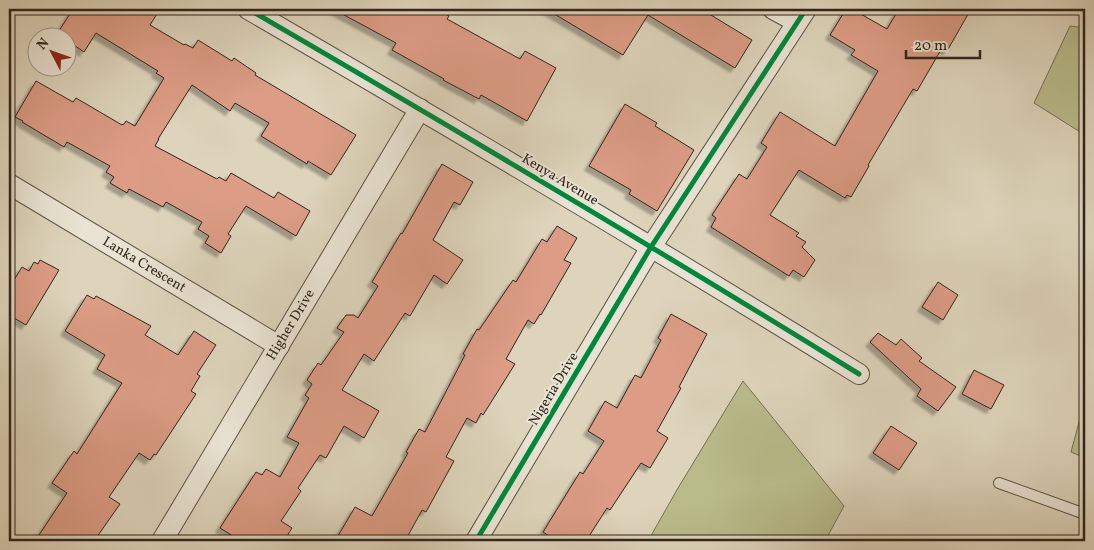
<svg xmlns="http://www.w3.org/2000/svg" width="1094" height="550" font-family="Vollkorn,serif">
  <defs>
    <filter id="shadow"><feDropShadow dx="-4.5" dy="4.5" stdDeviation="1" flood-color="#0004"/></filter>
  </defs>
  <rect width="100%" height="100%" fill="#ddd4bb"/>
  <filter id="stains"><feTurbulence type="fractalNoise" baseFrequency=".004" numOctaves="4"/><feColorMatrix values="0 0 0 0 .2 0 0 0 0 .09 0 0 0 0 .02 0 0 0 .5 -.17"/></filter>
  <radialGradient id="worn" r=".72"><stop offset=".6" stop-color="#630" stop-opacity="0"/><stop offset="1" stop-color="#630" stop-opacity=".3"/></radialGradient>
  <g fill="#b9bb8b" stroke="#767054">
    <polygon points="1070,26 1085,28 1085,135 1034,103"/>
    <polygon points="743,381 844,506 825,541 648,541 678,488"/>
    <polygon points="1085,400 1085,458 1071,452"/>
  </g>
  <g fill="#dc9c85" stroke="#33251c" filter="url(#shadow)">
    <polygon points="73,9 160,9 150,25 184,45 185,44 193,48 198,40 232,61 234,58 256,73 255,75 356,135 331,175 308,161 307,164 261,136 269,123 235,103 230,111 192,85 158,139 159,139 155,146 217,179 219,177 226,181 231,173 274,198 278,192 310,211 296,236 246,206 228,234 231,236 221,253 205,243 209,236 198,229 202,222 166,202 163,207 129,189 127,193 110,183 114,177 106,172 110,166 67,142 64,147 22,122 23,121 15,117 36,81 73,102 76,98 122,125 123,124 124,124 126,121 135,126 164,78 156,73 158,71 96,33 84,52 68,41 68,38 61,38 57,34"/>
    <polygon points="333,9 436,9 449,16 447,19 520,59 525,51 556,68 527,121 481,95 479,99 443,80 444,79 392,50 396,43"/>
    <polygon points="546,9 701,9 752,40 735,68 648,15 623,55"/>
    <polygon points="846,9 852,9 887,29 899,9 971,9 947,51 942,48 917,91 913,89 868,165 869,166 851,197 847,195 845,198 799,170 770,215 799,233 796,236 806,242 802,247 815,260 804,277 793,270 789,276 711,227 716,218 712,215 739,174 747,179 767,147 761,143 780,112 835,146 878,71 851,55 855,50 830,35"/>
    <polygon points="625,104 657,123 655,126 694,150 657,211 629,194 631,190 589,166"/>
    <polygon points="442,164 473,182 460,205 454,202 433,240 463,260 447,284 434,275 410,316 405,313 374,361 364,354 342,390 379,411 364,438 344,426 326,458 320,455 298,488 301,491 281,521 292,528 284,541 241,541 220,528 256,472 262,475 266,469 280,477 299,443 287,437 309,398 305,395 312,384 307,380 318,363 321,365 344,332 337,328 346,315 354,315 358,318 378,286 372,282 401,233 402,234"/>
    <polygon points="557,226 577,238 564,260 571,263 541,315 540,314 534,324 528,320 506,359 515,364 483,415 481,413 476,423 467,418 446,457 454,461 426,512 422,510 405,541 335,541 355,507 372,516 408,453 406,452 419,429 425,432 465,355 463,354 477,329 479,330 513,280 516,282 542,239 547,242"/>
    <polygon points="40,260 59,270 26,325 9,315 9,288 22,267 29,271 34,262 38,264"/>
    <polygon points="938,282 958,295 943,320 922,307"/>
    <polygon points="87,295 94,299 96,296 151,326 145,335 178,355 194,331 216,345 197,374 200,376 191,391 196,394 156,455 154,454 150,460 139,453 109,497 120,504 94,541 35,541 67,493 52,483 74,451 77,454 122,383 97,369 105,355 65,331"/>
    <polygon points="671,314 707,334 679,387 681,388 657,431 668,438 650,468 641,463 610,510 607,508 586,541 557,541 543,532 580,472 583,474 604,441 588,431 605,401 617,408 635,375 641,378 661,340 658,338"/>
    <polygon points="878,333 896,345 901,339 922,358 919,361 956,387 938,411 917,396 921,389 870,342"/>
    <polygon points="974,370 1004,385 991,409 962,394"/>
    <polygon points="891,426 917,443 899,470 873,453"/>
  </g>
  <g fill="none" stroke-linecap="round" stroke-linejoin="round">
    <defs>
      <polyline id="service" points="999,483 1085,514"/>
      <g id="minor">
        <path d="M 248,9 C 453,128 657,249 859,374"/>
        <polyline points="773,9 797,22"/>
        <polyline points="9,184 279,346"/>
        <polyline points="162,541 420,109"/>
        <polyline points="476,541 651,247 806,9"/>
      </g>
    </defs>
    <use href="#service" stroke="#5e5144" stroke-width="12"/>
    <use href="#minor" stroke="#5e5144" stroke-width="22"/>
    <use href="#service" stroke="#e9e3d3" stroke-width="10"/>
    <use href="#minor" stroke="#e9e3d3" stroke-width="20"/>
    <defs>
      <g id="cycleway">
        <path d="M 248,9 C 453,128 657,249 859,374"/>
        <polyline points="476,541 651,247 806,9"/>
      </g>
    </defs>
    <use href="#cycleway" stroke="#e9e3d3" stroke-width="8"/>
    <use href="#cycleway" stroke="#00873e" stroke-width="5"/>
  </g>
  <g text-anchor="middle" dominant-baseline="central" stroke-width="4" stroke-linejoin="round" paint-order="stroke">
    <g font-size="14" fill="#33251c" stroke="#e9e3d3">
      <text transform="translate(560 180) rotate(31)">Kenya Avenue</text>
      <text transform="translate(144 265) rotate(31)">Lanka Crescent</text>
      <text transform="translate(291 325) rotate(-59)">Higher Drive</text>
      <text transform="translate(554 389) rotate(-59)">Nigeria Drive</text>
    </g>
  </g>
  <rect width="1094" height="550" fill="none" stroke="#ddd4bb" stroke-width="30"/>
  <rect x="10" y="10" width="1074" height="530" fill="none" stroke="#33251c" stroke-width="2.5"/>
  <rect x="15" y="15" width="1064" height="520" fill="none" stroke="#33251c"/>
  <g transform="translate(52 52) rotate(311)"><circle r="24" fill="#e9e3d3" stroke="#a0978a"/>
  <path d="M0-4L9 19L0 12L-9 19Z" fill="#8f2418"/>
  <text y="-8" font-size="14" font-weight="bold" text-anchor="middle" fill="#33251c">N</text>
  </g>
  <path d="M906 50v8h74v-8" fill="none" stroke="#33251c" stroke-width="2.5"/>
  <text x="914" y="50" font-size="15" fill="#33251c" stroke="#e9e3d3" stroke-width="4" paint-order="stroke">20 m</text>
  <rect width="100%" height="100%" filter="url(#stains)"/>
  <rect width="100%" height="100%" fill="url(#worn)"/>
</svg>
